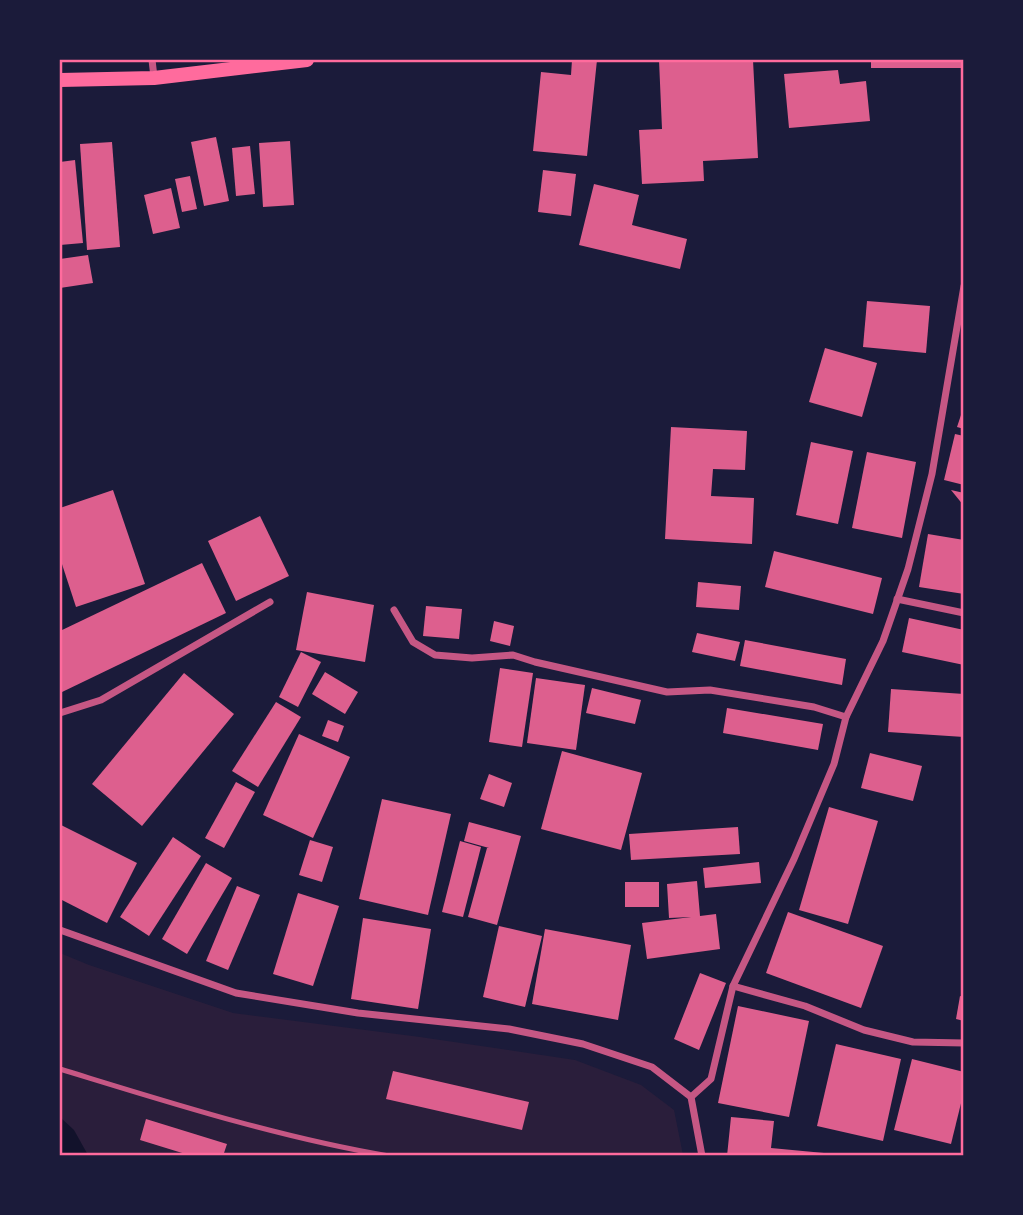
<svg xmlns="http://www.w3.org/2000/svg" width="1023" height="1215" font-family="Montserrat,sans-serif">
  <rect width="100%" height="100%" fill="#1b1b3a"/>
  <polygon fill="#2a1e3b" points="60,953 89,965 233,1013 420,1037 575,1060 641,1085 674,1110 683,1155 60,1155"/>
  <polygon fill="#12122b" points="60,1117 74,1130 88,1155 60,1155"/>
  <g fill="#dd5f8e">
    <polygon points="572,60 597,60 587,156 533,151 541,72 571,75"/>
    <polygon points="659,60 753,60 758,158 703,161 704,181 642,184 639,130 662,129"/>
    <rect x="871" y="60" width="93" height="8"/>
    <polygon points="838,70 840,84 866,81 870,121 789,128 784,74"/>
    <polygon points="216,137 229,201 204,206 191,142"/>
    <polygon points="290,141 294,205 263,207 259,143"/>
    <polygon points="112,142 120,247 87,250 80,144"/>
    <polygon points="250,146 255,194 236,196 232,148"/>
    <polygon points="75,160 83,243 60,245 60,162"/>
    <polygon points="543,170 576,174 571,216 538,212"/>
    <polygon points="190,176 197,209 182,212 175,179"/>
    <polygon points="594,184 639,195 632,225 687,239 680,269 579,245"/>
    <polygon points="171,188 180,228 153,234 144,195"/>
    <polygon points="88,255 93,283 60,288 60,259"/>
    <polygon points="867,301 930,306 926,353 863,347"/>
    <polygon points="825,348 877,363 862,417 809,402"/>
    <polygon points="964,406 964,429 957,427"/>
    <polygon points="671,427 747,431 745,470 713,469 711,496 754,498 752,544 665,539"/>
    <polygon points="955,434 964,436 964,485 944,480"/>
    <polygon points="811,442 853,451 838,524 796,515"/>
    <polygon points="867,452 916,462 902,538 852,528"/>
    <polygon points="113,490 145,584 76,607 60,558 60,508"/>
    <polygon points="951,490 964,493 964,506"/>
    <polygon points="260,516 289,576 236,601 208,541"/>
    <polygon points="928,534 964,540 964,594 919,587"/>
    <polygon points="774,551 882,578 873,614 765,587"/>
    <polygon points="202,563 226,613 60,693 60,631"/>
    <polygon points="698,582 741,586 739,610 696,607"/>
    <polygon points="307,592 374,605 365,662 296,650"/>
    <polygon points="426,606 462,609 459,639 423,636"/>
    <polygon points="909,618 964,630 964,665 902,652"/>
    <polygon points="494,621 514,626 510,646 490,641"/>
    <polygon points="697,633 740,642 735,661 692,652"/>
    <polygon points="745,640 846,659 842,685 740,666"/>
    <polygon points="301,652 321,662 298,707 279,697"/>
    <polygon points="500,668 533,673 522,747 489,742"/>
    <polygon points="325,672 358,692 345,714 312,694"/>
    <polygon points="184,673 234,714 142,826 92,784"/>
    <polygon points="536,678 585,685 576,750 527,743"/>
    <polygon points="592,688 641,700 635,724 586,713"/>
    <polygon points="891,689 964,694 964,737 888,732"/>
    <polygon points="276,702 301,717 258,787 232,771"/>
    <polygon points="727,708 823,724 818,750 723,733"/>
    <polygon points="328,720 344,726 338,742 322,736"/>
    <polygon points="299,734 350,757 313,838 263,815"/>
    <polygon points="562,751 642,773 621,850 541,829"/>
    <polygon points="870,753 922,766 913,801 861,788"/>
    <polygon points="489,774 512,783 504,807 480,799"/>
    <polygon points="236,782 255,792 224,848 205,838"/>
    <polygon points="382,799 451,814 428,915 359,899"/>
    <polygon points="829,807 878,821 848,924 799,910"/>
    <polygon points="469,822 521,836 497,925 468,917 487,848 489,848 464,841"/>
    <polygon points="61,825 137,863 107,923 60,899 60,829"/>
    <polygon points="738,827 740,854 631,860 629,834"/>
    <polygon points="173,837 201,856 149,936 120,917"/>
    <polygon points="310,840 333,847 322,882 299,875"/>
    <polygon points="460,841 481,847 463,917 442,912"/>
    <polygon points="759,862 761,883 705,888 703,868"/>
    <polygon points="206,863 232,878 187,954 162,939"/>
    <polygon points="697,881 700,916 716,914 720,949 647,959 642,923 691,917 669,918 667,884"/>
    <rect x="625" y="882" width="34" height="25"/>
    <polygon points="237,886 260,895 228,970 206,961"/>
    <polygon points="298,893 339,906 313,986 273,974"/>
    <polygon points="788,912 883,946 861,1008 766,973"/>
    <polygon points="363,918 431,929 418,1009 351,999"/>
    <polygon points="499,926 542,936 525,1007 483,997"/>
    <polygon points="545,929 631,945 618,1020 532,1004"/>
    <polygon points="700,973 726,983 699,1050 674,1039"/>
    <polygon points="960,996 964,997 964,1021 956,1019"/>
    <polygon points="738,1006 809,1021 789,1117 718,1103"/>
    <polygon points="836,1044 901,1059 883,1141 817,1126"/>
    <polygon points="912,1059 964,1072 964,1091 951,1144 894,1130"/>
    <polygon points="393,1071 529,1102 522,1130 386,1099"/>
    <polygon points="731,1117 774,1121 771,1148 824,1153 824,1156 727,1156"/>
    <polygon points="146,1119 227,1144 223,1156 192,1156 140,1140"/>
  </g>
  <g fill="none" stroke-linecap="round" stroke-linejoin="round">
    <path stroke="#c65784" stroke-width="5" d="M 60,1069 C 168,1102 277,1137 389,1156"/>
    <g stroke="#c65784" stroke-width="7">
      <polyline points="152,60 154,77"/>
      <polyline points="897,599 964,613"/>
      <polyline points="394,610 413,642 435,655 472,658 513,655 535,662 667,692 710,690 814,707 846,717"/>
      <polyline points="60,713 101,700 270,602"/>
      <polyline points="60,930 236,993 358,1013 509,1029 583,1044 652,1067 691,1097 702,1156"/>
      <polyline points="733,986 805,1006 864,1030 913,1042 964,1043"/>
      <polyline points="691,1097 711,1079 733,986 794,859 834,764 846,717 883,641 908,569 932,474 964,286"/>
    </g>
    <polyline stroke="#ff6b9d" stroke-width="14" points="60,80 154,78 307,60"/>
  </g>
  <rect width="1023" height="1215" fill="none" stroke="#1b1b3a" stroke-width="122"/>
  <rect x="61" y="61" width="901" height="1093" fill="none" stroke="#ff6b9d" stroke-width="2.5"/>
</svg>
